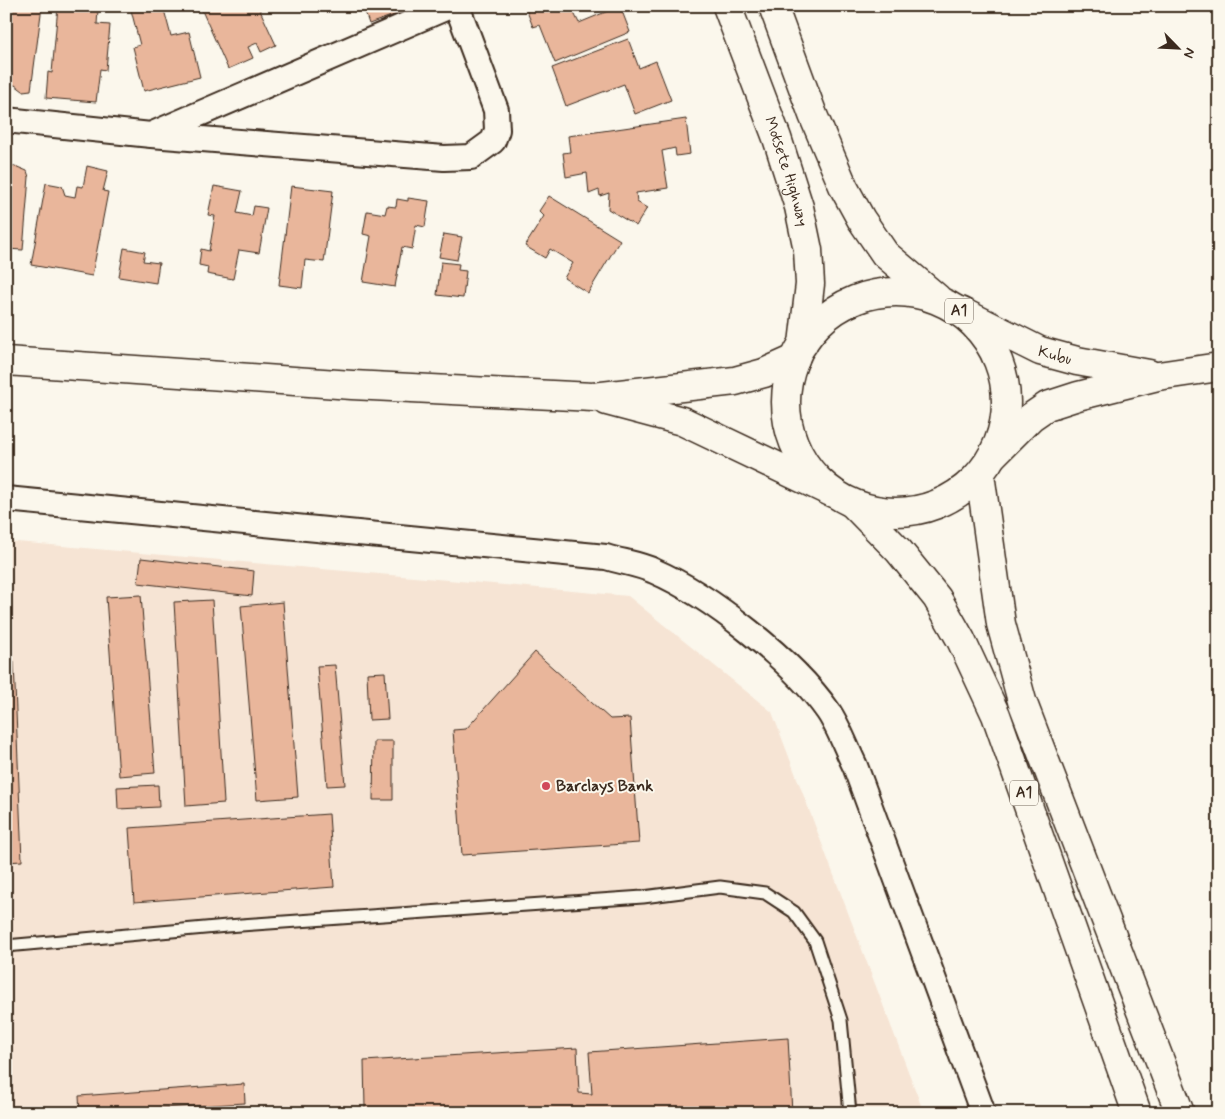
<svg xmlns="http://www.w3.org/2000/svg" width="1225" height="1119" font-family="Mynerve,sans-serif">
  <rect width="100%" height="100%" fill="#fbf7ec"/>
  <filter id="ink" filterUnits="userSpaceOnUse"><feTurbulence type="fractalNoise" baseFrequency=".02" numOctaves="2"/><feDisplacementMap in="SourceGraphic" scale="10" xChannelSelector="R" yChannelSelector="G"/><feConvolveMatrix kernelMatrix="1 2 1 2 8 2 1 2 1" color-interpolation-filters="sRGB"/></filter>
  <g filter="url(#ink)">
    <polygon fill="#f6e4d4" points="6,541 628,596 772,712 924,1113 6,1113"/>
    <g fill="#e9b69b" stroke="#3b2a1e">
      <polygon points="6,6 42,6 31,90 23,91 15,85 6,86"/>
      <polygon points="58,6 98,10 97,24 110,25 106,70 100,69 96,102 46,98 48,72 52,73"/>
      <polygon points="130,6 163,6 171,36 189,32 200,77 144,91 133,47 140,45"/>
      <polygon points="200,6 258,6 276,45 261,52 257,43 248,47 253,58 228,69"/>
      <polygon points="363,6 419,6 369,24"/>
      <polygon points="525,6 588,6 574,13 579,23 620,6 630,32 555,63 540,25 533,27"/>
      <polygon points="628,39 639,68 656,61 671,100 635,114 624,84 566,106 552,68"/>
      <polygon points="686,119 690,154 676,156 675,148 662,151 668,188 636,193 637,202 647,208 636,226 608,209 609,193 600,196 599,190 589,194 587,173 566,177 563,153 570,152 568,136"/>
      <polygon points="7,165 15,166 27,171 29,177 23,250 6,249"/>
      <polygon points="87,166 108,171 103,191 108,192 92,276 31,265 46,183 62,186 65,195 75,197 77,186 83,187"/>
      <polygon points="214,186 242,191 237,213 252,216 254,206 267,208 259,253 239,250 233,279 207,274 208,267 199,265 201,249 209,251 215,216 208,215"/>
      <polygon points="291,186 333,191 324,262 305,260 302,288 279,285"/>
      <polygon points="549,196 620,240 588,293 564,278 573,263 550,249 545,258 525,246 544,216 539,211"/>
      <polygon points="408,198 429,201 425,227 416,225 412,249 402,247 395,287 363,282 371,236 363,234 367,211 385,214 387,206 396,207 397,199 408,201"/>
      <polygon points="444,234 462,237 457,260 439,257"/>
      <polygon points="124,248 145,252 143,261 159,263 156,283 119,277"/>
      <polygon points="441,262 459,264 458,270 466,271 463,298 437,295"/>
      <polygon points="141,558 254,571 252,596 138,583"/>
      <polygon points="141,595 155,773 119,776 106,597"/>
      <polygon points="212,600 224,803 186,806 174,602"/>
      <polygon points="283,602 298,797 257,800 241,606"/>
      <polygon points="535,652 610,719 630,718 639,843 462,855 453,730 466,729"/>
      <polygon points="6,661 14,661 22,861 6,862"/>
      <polygon points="335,665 345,785 327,786 317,666"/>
      <polygon points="385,672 388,719 369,720 367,673"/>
      <polygon points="374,741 393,741 393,800 373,800"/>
      <polygon points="158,785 159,807 118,809 117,787"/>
      <polygon points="329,814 334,887 134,902 129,828"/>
      <polygon points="788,1038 792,1113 326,1113 365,1108 364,1061 577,1048 579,1093 592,1094 589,1052"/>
      <polygon points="244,1084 245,1103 80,1113 79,1096"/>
    </g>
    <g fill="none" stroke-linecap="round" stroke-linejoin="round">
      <defs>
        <polyline id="service" points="6,946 227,926 643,897 720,887 765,893 794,912 815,941 841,1020 850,1113"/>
        <g id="minor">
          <polyline points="6,120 151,135 444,158 471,157 493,141 497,130 496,110 457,6"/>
          <polyline points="155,133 450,6"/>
          <path d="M 6,499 L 606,557 C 622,562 639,564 654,571 C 710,595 793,661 828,711 C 839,727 846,748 855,766 L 983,1113"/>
        </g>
        <g id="secondary">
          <path id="s1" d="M 960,311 L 1040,351 L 1077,361 L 1149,374"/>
          <polyline points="6,361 352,385 593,397 735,381 764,373 795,359"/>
          <polyline points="607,401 682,421 833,493"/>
          <polyline points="993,455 1031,417 1047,406 1078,396 1158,376 1219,367"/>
        </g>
        <g id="trunk">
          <path id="s2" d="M 727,6 L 777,138 L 799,207 L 808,250 L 810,284 L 803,344"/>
          <polyline points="773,6 813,115 844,188 861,219 885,254 937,298"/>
          <circle cx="896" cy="402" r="110"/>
          <polyline points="980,474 1001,624 1022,701 1180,1113"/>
          <polyline points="854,505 899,551 937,598 961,640 996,715 1137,1113"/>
        </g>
      </defs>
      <use href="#service" stroke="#3b2a1e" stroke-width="15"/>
      <use href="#minor" stroke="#3b2a1e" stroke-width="28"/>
      <use href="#secondary" stroke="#3b2a1e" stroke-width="31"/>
      <use href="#trunk" stroke="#3b2a1e" stroke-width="31"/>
      <use href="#service" stroke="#fbf7ec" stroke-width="11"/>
      <use href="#minor" stroke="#fbf7ec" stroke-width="24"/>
      <use href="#secondary" stroke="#fbf7ec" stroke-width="28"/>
      <use href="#trunk" stroke="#fbf7ec" stroke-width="28"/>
    </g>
  </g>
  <circle fill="#d1495b" stroke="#fbf7ec" stroke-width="2" cx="546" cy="786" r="5"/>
  <g text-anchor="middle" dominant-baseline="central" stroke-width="4" stroke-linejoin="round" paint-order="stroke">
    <g fill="#fbf7ec" stroke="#75685c" stroke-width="1">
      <rect x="945" y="298.5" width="28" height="25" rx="4"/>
      <rect x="1010" y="780.5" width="28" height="25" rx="4"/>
    </g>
    <g font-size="15" font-weight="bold" fill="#3b2a1e">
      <text x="959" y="311">A1</text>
      <text x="1024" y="793">A1</text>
    </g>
    <g font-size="16" fill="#3b2a1e" stroke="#fbf7ec">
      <text stroke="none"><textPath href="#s2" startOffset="176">Motsete Highway</textPath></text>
      <text stroke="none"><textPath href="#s1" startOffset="105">Kubu</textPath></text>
    </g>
    <g font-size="16" font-weight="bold" fill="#3b2a1e" stroke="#fbf7ec" text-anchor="start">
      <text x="556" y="786">Barclays Bank</text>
    </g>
  </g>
  <rect width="1225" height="1119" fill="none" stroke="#fbf7ec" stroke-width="25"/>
  <rect x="12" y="12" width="1200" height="1094" fill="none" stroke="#3b2a1e" stroke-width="2" filter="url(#ink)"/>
  <g transform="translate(1178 48) rotate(114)" stroke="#fbf7ec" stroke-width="4" paint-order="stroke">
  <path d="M0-4L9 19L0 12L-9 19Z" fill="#3b2a1e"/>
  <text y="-8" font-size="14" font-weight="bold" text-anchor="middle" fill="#3b2a1e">N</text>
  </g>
</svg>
